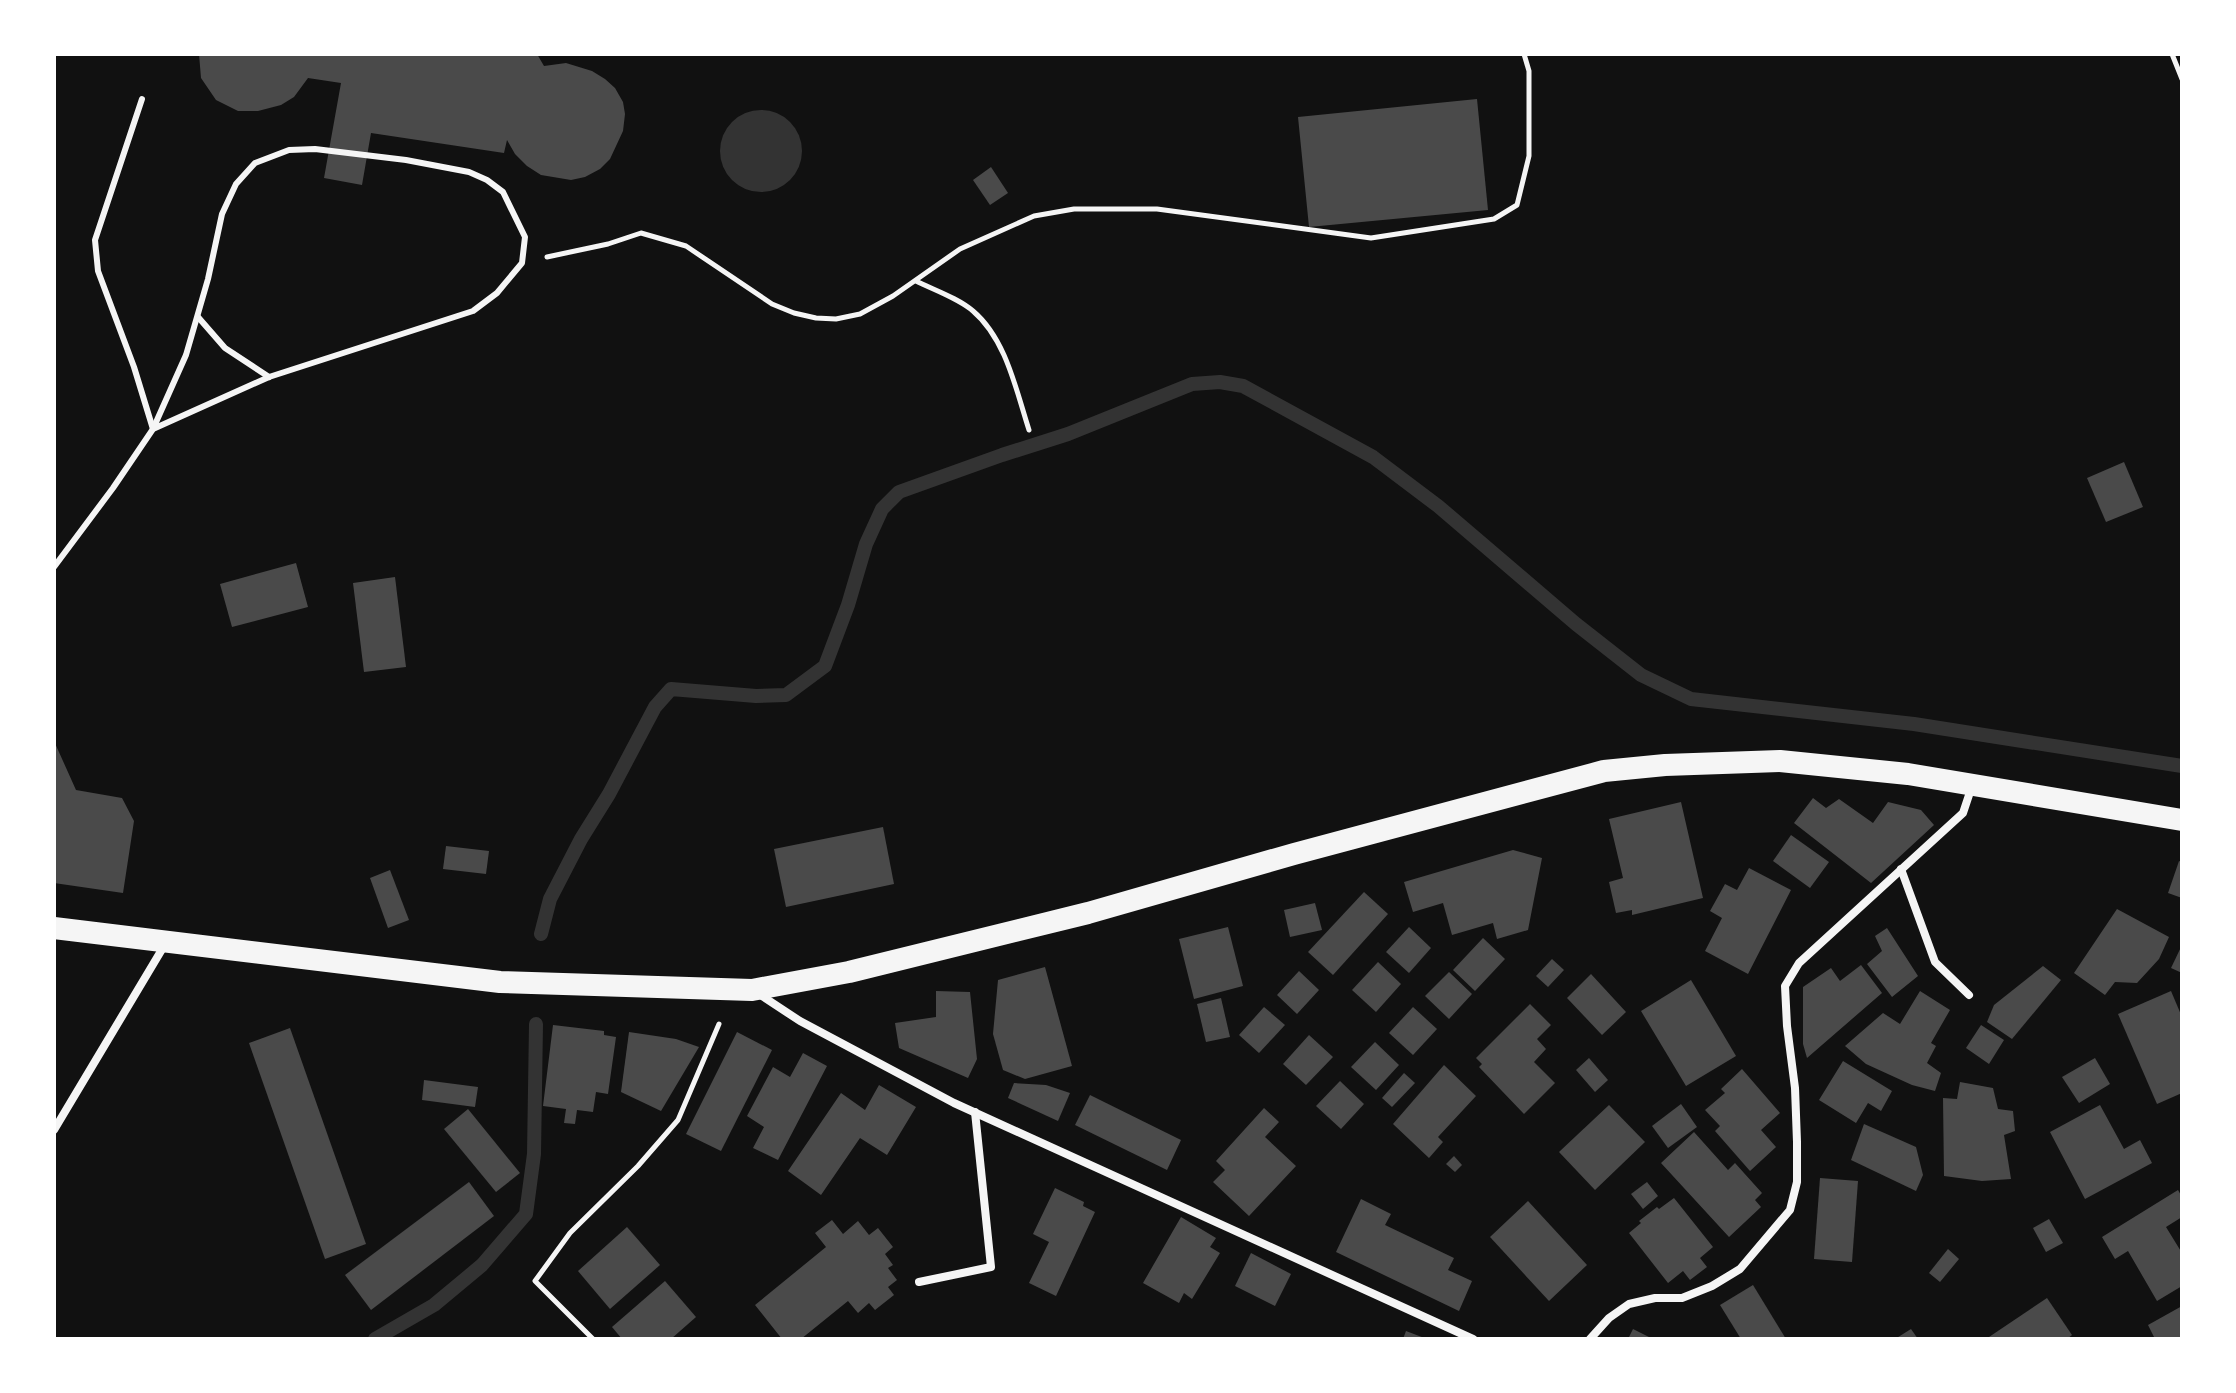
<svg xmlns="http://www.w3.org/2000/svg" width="2236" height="1393" font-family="Commissioner,sans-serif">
  <rect width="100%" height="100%" fill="#111"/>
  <circle fill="#333" cx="761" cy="151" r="41"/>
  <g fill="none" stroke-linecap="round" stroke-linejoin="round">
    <g stroke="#333" stroke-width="14">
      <polyline points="541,934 550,899 581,839 609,794 655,707 671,689 756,696 786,695 825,666 848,605 866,544 882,509 899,492 1002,455 1068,434 1192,384 1220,382 1243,386 1373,457 1438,506 1576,624 1641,675 1691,699 1914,724 2182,766"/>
      <polyline points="375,1339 434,1305 482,1265 526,1214 534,1154 536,1024"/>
    </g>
  </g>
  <g fill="#4a4a4a">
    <polygon points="199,54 537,54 544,66 566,63 592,71 605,79 615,88 623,102 625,114 623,131 610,159 600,169 585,177 571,180 541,175 527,166 515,154 507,140 504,153 371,133 362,185 324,178 341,83 308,78 294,97 281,105 258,111 238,111 216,100 201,78"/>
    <polygon points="1477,99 1488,210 1309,227 1298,117"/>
    <polygon points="991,167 1008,193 990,205 973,180"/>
    <polygon points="2124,462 2143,507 2106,522 2087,478"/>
    <polygon points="296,563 308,607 232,627 220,584"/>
    <polygon points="395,577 406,667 364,672 353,583"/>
    <polygon points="54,741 76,790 122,798 134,821 123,893 54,883"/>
    <polygon points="1813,798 1826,808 1839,799 1873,823 1888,802 1921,810 1934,825 1871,883 1794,823"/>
    <polygon points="1681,802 1703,898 1632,915 1632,910 1616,913 1609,882 1623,878 1609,819"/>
    <polygon points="883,827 894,884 786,907 774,849"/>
    <polygon points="1791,835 1829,862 1810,888 1773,861"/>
    <polygon points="446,846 489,851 486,874 443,869"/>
    <polygon points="1513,850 1542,858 1528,930 1497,939 1493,923 1452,935 1443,903 1413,912 1404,882"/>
    <polygon points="2179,861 2182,862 2182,898 2168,893"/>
    <polygon points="1749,868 1791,890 1748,974 1705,951 1722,918 1710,911 1725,884 1737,890"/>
    <polygon points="390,870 409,920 388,928 370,878"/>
    <polygon points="1364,892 1388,914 1333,975 1308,952"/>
    <polygon points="1315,903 1322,930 1290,937 1284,910"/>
    <polygon points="2117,909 2169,937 2159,959 2137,983 2115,982 2105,995 2074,973"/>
    <polygon points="1228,927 1243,986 1194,999 1179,939"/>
    <polygon points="1409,927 1431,948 1409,973 1386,952"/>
    <polygon points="1887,928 1918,976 1892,997 1867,964 1882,951 1875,936"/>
    <polygon points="1483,938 1505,959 1475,991 1453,970"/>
    <polygon points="2182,945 2182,973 2171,968"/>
    <polygon points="1552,959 1564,970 1548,987 1536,976"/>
    <polygon points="1378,962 1401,984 1376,1012 1352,990"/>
    <polygon points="1861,965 1882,993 1807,1058 1803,1044 1803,987 1831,968 1840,981"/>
    <polygon points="2043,966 2061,980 2012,1039 1987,1022 1994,1005"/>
    <polygon points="1045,967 1072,1066 1025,1079 1003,1070 993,1034 998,980"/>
    <polygon points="1299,971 1319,990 1297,1014 1277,995"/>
    <polygon points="1449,972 1472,994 1449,1019 1425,996"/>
    <polygon points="1591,974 1626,1012 1602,1035 1567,998"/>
    <polygon points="1691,980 1736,1056 1686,1086 1641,1011"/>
    <polygon points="936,991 970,992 977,1059 968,1078 899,1048 895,1023 936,1017"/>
    <polygon points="1920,991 1950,1010 1931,1043 1936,1046 1927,1063 1941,1073 1935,1091 1912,1085 1866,1064 1845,1046 1883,1013 1900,1024"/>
    <polygon points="2171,991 2182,1017 2182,1093 2157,1104 2118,1014"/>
    <polygon points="1221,998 1230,1037 1206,1042 1197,1004"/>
    <polygon points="1530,1004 1551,1025 1537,1039 1546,1049 1534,1062 1555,1083 1524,1114 1479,1067 1482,1064 1476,1058"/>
    <polygon points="1264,1007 1285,1025 1259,1053 1239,1035"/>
    <polygon points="1413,1007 1437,1029 1413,1055 1389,1033"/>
    <polygon points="553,1025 604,1031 604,1035 616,1037 608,1094 596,1092 593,1112 577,1110 575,1124 564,1123 566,1109 543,1106"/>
    <polygon points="1981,1025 2004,1040 1989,1064 1966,1048"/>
    <polygon points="290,1028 366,1244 325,1259 249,1043"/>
    <polygon points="629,1032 676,1039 699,1047 661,1111 621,1092"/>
    <polygon points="737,1032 772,1050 721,1151 686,1134"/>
    <polygon points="1309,1035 1333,1057 1306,1085 1283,1064"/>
    <polygon points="1375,1042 1399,1065 1376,1090 1351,1067"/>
    <polygon points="803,1053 827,1066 778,1160 753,1148 764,1127 747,1116 773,1067 790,1077"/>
    <polygon points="1589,1058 1608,1080 1595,1092 1576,1070"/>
    <polygon points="2095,1058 2110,1084 2079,1103 2062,1077"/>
    <polygon points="1843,1061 1892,1091 1881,1111 1868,1103 1856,1123 1819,1100"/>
    <polygon points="1444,1065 1476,1096 1438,1137 1443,1142 1429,1158 1393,1124"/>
    <polygon points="1742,1069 1780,1113 1761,1130 1776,1147 1750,1171 1715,1131 1720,1126 1705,1110 1725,1093 1721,1089"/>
    <polygon points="1404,1073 1415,1083 1392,1107 1382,1098"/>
    <polygon points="424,1080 478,1087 475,1107 422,1100"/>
    <polygon points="1340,1081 1364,1104 1341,1129 1316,1106"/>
    <polygon points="1960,1082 1993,1088 1998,1109 2013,1111 2015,1131 2004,1135 2011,1179 1982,1181 1944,1176 1943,1098 1957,1099"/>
    <polygon points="1014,1083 1046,1085 1070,1093 1058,1121 1008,1098"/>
    <polygon points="879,1085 916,1107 887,1155 860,1138 821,1195 788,1171 841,1093 865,1110"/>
    <polygon points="1090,1095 1181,1140 1167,1170 1075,1125"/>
    <polygon points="1681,1104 1697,1127 1668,1148 1652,1126"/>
    <polygon points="1609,1105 1645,1142 1595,1190 1559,1152"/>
    <polygon points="2100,1105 2124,1149 2140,1140 2152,1163 2085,1199 2050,1132"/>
    <polygon points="1264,1108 1279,1122 1265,1137 1296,1166 1249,1216 1213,1182 1225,1170 1216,1161"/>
    <polygon points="468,1109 520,1173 496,1192 444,1129"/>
    <polygon points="1864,1124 1916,1147 1923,1175 1916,1191 1851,1160"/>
    <polygon points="1694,1132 1728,1170 1735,1163 1762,1193 1755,1200 1761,1207 1729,1237 1661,1163"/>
    <polygon points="1454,1156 1462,1165 1455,1172 1446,1164"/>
    <polygon points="1820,1178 1858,1181 1852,1262 1814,1259"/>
    <polygon points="469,1182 494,1216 371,1310 345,1275"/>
    <polygon points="1647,1182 1658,1196 1643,1209 1631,1194"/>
    <polygon points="1055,1188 1084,1202 1083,1206 1095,1212 1056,1296 1029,1283 1049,1242 1033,1234"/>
    <polygon points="2178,1190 2182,1197 2182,1217 2166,1227 2182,1253 2182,1286 2157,1301 2128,1251 2115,1259 2102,1237"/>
    <polygon points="1674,1198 1713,1247 1700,1258 1707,1267 1690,1280 1683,1271 1668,1283 1629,1233 1641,1223 1639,1221 1657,1207 1659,1209"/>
    <polygon points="1361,1199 1391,1214 1385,1225 1454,1258 1448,1270 1472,1281 1459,1311 1336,1252"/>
    <polygon points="1528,1201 1587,1265 1549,1301 1490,1237"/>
    <polygon points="1181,1217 1216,1238 1210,1247 1220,1253 1192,1299 1184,1293 1179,1303 1143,1283"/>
    <polygon points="2049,1219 2063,1243 2046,1252 2033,1228"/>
    <polygon points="832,1220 843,1234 858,1221 869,1235 878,1228 893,1247 885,1254 893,1265 888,1268 897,1280 888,1287 894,1295 875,1310 869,1303 858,1313 848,1301 801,1339 782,1339 755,1305 826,1247 815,1233"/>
    <polygon points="627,1227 660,1265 610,1309 578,1271"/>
    <polygon points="1948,1249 1959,1259 1940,1282 1929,1273"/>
    <polygon points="1251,1253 1291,1274 1275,1306 1235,1286"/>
    <polygon points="665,1281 696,1317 671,1339 622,1339 612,1327"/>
    <polygon points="1753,1285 1786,1339 1741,1339 1720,1305"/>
    <polygon points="2047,1298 2072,1335 2067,1339 1986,1339"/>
    <polygon points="2182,1306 2182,1339 2155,1339 2148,1325"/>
    <polygon points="1633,1329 1653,1339 1628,1339"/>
    <polygon points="1911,1329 1918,1339 1895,1339"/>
    <polygon points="1406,1331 1427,1339 1403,1339"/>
  </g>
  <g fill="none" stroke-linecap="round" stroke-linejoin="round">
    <g stroke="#f5f5f5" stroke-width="5">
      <polyline points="2172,54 2182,79"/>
      <polyline points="547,257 608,244 641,233 686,246 772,304 794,313 816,318 836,319 860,314 893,296 960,249 1034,216 1074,209 1157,209 1371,238 1494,219 1517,205 1529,156 1529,71 1524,54"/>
      <path d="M 916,281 C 934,290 958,298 973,311 C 1006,339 1016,390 1029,430"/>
      <polyline points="593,1339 535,1281 570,1233 638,1166 678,1120 719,1024"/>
    </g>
    <g stroke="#f5f5f5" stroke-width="6">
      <polyline points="142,99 95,240 98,271 134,367 153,429"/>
      <polyline points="198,317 225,348 269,377"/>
      <polyline points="54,567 113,488 153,429 186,355 208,279 222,214 236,184 255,163 289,150 315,149 406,160 469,172 487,180 503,192 525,237 522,263 497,293 473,311 269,377 153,429"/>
    </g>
    <g stroke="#f5f5f5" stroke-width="8">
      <polyline points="1901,869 1935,962 1969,995"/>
      <polyline points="759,994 800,1021 954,1103 1473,1339"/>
      <polyline points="54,1130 164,946"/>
      <polyline points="919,1282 991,1267 975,1112"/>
      <polyline points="1590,1339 1609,1318 1629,1304 1655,1298 1682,1298 1712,1286 1740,1269 1790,1210 1797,1182 1797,1142 1795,1088 1787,1026 1785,986 1799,963 1963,813 1972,786"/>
    </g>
    <polyline stroke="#f5f5f5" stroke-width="22" points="54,928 500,982 752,990 849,972 1088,913 1294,854 1604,771 1665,765 1780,761 1908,774 2182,820"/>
  </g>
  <rect width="2236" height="1393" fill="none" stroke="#ffffff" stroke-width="112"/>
</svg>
